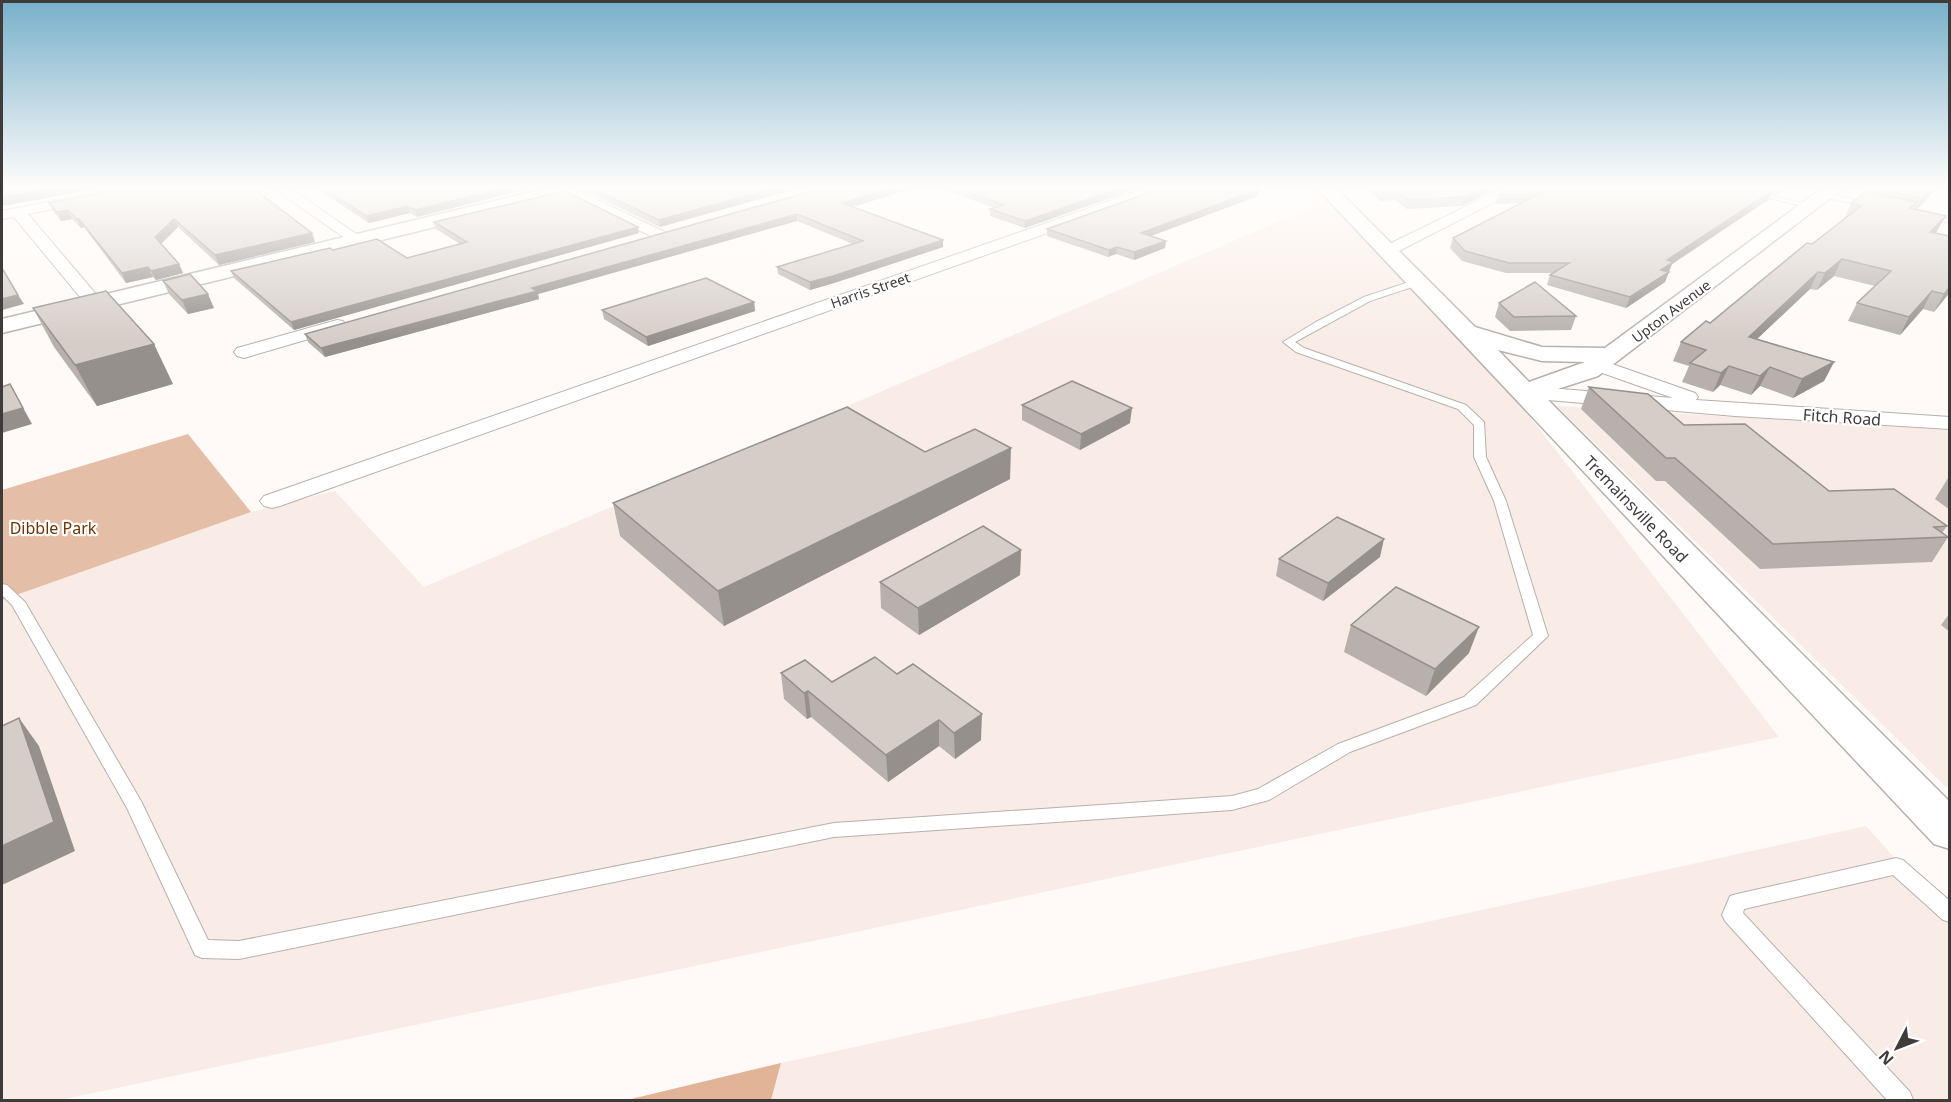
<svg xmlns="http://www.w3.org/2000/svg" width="1951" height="1102" font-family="'Noto Sans',sans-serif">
  <rect width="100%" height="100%" fill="#fffaf7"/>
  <g fill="#f9ece6">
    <polygon points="1327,201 1520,404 1779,737 60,1100 2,1100 2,600 251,512 335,491 424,587"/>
    <polygon points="1557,406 1949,430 1949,786 1946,787"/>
    <polygon points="1866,826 1949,918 1949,1100 771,1100 781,1063"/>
  </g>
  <polygon fill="#e4bea7" points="188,434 251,512 2,600 2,490"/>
  <polygon fill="#e1b397" points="781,1063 771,1100 627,1100"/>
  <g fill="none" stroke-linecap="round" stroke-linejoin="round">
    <defs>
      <g id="lane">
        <polygon points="1716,186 1730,186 1815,206 1811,208"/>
        <polygon points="1825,193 1871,203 1875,205 1871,207 1822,197 1821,195"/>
        <polygon points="1925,214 1950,219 1950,223 1922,218 1921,216"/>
        <polygon points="1418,279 1422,282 1421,284 1370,301 1295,342 1304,348 1466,405 1484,422 1486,457 1506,501 1548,636 1476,705 1350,752 1269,800 1232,810 834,837 239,959 202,958 195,955 127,808 12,605 2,595 2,584 7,585 25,602 141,801 208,940 239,941 834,823 1232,796 1258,789 1338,744 1464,697 1533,635 1494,501 1474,457 1474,425 1458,409 1296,352 1283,342 1316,322 1364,297"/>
        <polygon points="1896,858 1903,860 1950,901 1950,922 1943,920 1893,875 1744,909 1743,913 1910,1092 1913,1100 1887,1100 1725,921 1722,915 1730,896 1737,894"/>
      </g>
      <g id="street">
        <polygon points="127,186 156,186 149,190 28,214 101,300 104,304 101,308 89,308 14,217 2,219 2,211"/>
        <polygon points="270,186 287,186 365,240 362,243 352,243"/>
        <polygon points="549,186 568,186 665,232 668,235 665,238 655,238"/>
        <polygon points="1152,186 1173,186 1171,189 280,506 272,508 264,506 260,501 264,496"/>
        <polygon points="1508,186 1526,186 1393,254 1381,254 1379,251 1381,248"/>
        <polygon points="337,320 343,321 346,325 343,329 244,358 237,356 234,352 237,348"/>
        <polygon points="1598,359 1695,393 1698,397 1696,400 1950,417 1950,429 1735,416 1523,398 1516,396 1513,392 1516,388 1523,386 1673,398 1591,369 1588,365 1591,361"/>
      </g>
      <g id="secondary">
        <polygon points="557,186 589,186 586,190 2,333 2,319"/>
        <path d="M 1315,186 L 1334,186 L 1475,327 L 1542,347 L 1605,348 L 1825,186 L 1846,186 L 1598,376 L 1542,394 L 1950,802 L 1950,849 L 1934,844 ZM 1498,350 L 1542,361 L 1585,362 L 1529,382 Z"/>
      </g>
    </defs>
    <use href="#lane" stroke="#b7b0ab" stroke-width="2"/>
    <use href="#street" stroke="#b7b0ab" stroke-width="2"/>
    <use href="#secondary" stroke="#b7b0ab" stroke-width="3"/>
    <use href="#lane" fill="#fff" fill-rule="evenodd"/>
    <use href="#street" fill="#fff" fill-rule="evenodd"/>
    <use href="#secondary" fill="#fff" fill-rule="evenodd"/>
  </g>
  <g fill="#b7b0ac">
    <polygon points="135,186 315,242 219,265 178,227 161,244 179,264 183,273 156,280 153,277 126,283 84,227 81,228 72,219 61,221 53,211 49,203"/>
    <polygon points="312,186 539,186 417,217 410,213 369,223"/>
    <polygon points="585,186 806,186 660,227 587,192"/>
    <polygon points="830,186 921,186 852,207 943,247 834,283 810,290 778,274 777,267 853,244 797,221 538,294 539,299 325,357 308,342 305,334"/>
    <polygon points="935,186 1144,186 1025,228 990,216 990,209 994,208"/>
    <polygon points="1364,186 1502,186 1462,206 1407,209 1395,200 1380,201"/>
    <polygon points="1516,186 1791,186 1777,195 1772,193 1768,200 1672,264 1665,282 1626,308 1547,285 1550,275 1553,273 1506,273 1462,261 1450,248 1453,238 1522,203 1495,204 1498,195"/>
    <polygon points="1875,186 1939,186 1916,210 1937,231 1936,233 1950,236 1950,292 1934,312 1923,309 1900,335 1848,321 1857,303 1875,286 1834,276 1817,290 1810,289 1757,339 1834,362 1824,381 1793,398 1760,386 1751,395 1720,385 1713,392 1682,382 1689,366 1673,361 1681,342 1710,323 1844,219 1851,203 1871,193"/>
    <polygon points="1258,196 1151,236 1165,248 1134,260 1116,254 1108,257 1047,236 1047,229"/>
    <polygon points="434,222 639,233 294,330 234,278 231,271 333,250 407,258 460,244 436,229"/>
    <polygon points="163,281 214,308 188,314 169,294"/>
    <polygon points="754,302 755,311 648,346 604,319 602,310"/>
    <polygon points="1499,303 1576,316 1571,330 1510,331 1495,317"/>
    <polygon points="33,308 173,384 97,406 54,347"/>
    <polygon points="1589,387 1684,425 1829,491 1947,526 1942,533 1948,537 1932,562 1760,569 1665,481 1656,481 1581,409"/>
    <polygon points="1022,405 1130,423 1080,450 1022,420"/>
    <polygon points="925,452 1010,479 724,626 620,536 613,503"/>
    <polygon points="1950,475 1950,510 1935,499"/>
    <polygon points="1021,550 1020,575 919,635 881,608 880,582"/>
    <polygon points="1380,557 1323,601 1276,576 1279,559"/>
    <polygon points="1950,613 1950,632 1941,625"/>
    <polygon points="1351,625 1469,653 1426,696 1344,652"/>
    <polygon points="875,657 981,740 955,759 939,746 888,782 811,717 807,719 784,699 781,673 832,682"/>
  </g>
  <g fill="#95908c">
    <polygon points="64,186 113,186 2,206 2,197"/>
    <polygon points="512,186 539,186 417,217 415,210"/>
    <polygon points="781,186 806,186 660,227 659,220"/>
    <polygon points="899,186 921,186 842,210 842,203"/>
    <polygon points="1126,186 1144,186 1025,228 1025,221"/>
    <polygon points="1487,186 1502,186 1462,206 1464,197"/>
    <polygon points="1781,186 1791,186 1777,195"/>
    <polygon points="1934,186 1939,186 1916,210 1922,198"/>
    <polygon points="1259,189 1258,196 1140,240 1141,233"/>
    <polygon points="1772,191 1768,200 1672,264 1665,282 1626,308 1630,297 1661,270 1667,260"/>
    <polygon points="408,206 410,213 369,223 366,216"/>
    <polygon points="68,210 72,219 61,221 57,212"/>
    <polygon points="797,214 797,221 538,294 539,299 325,357 321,348 532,288"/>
    <polygon points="1946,216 1937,231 1922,248 1930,232"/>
    <polygon points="77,219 79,219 84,227 81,228"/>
    <polygon points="174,219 178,227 159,246 155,237"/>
    <polygon points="638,227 639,233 294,330 291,322"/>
    <polygon points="312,233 315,242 219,265 215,255"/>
    <polygon points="943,240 943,247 834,283 810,290 810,282"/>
    <polygon points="1166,241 1165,248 1134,260 1134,252"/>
    <polygon points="1117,247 1116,254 1108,257 1109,250"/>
    <polygon points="1842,259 1834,276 1817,290 1825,273"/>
    <polygon points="179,264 183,273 156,280 151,271"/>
    <polygon points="148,267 153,277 126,283 122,273"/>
    <polygon points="1818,272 1810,289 1740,355 1749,337"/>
    <polygon points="1950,287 1950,292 1934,312 1944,294"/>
    <polygon points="1932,291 1923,309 1900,335 1909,317"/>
    <polygon points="208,294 214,308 188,314 182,300"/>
    <polygon points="18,295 24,304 2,310 2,299"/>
    <polygon points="754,302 755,311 648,346 646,337"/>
    <polygon points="154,344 173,384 97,406 75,365"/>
    <polygon points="1834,362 1824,381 1793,398 1802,379"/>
    <polygon points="1729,366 1720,385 1713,392 1721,373"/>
    <polygon points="1770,367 1760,386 1751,395 1760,376"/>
    <polygon points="10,384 32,424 2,433 2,414"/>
    <polygon points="1132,408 1130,423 1080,450 1081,434"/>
    <polygon points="1011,448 1010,479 724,626 718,591"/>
    <polygon points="1384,539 1380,557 1323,601 1328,583"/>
    <polygon points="1021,550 1020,575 919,635 918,608"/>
    <polygon points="1479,627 1469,653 1426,696 1435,669"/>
    <polygon points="808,691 811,717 807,719 804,693"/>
    <polygon points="982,714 981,740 955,759 954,733"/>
    <polygon points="19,718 39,746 75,851 2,885 2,846"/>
    <polygon points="939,720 939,746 888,782 886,755"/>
  </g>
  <g fill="#d5cdc8" stroke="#95908c" stroke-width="1.5">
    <polygon points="2,186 64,186 2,197"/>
    <polygon points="135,186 250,186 312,233 215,255 174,219 155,237 179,264 151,271 148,267 122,273 79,219 77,219 68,210 57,212 49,203"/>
    <polygon points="320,186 512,186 415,210 408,206 366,216"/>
    <polygon points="587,186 781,186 659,220"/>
    <polygon points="830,186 899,186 842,203 943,240 833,276 810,282 777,267 863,241 797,214 532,288 537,291 321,348 305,334"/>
    <polygon points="953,186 1126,186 1025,221 990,209 1004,205"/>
    <polygon points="1168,186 1249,186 1259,189 1141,233 1166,241 1134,252 1117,247 1109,250 1047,229"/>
    <polygon points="1376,186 1487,186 1464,197 1409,200 1397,191 1382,192"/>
    <polygon points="1516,186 1749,186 1772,191 1667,260 1673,262 1661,270 1669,272 1630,297 1550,275 1569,263 1509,263 1465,251 1453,238 1541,193 1498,195"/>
    <polygon points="1875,186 1934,186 1922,198 1873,188"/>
    <polygon points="565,191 638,227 291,322 231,271 330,248 333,250 377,239 407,258 467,242 434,222"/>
    <polygon points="1866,192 1917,202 1910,208 1946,216 1930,232 1950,236 1950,287 1944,294 1932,291 1909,317 1857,303 1891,271 1842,259 1825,273 1818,272 1749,337 1834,362 1802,379 1770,367 1760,376 1729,366 1721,373 1690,363 1706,350 1681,342 1706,321 1710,323 1807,243 1812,244 1861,206 1851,203"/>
    <polygon points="2,268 18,295 2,299"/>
    <polygon points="190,274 208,294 182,300 163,281"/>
    <polygon points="706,278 754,302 646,337 602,310"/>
    <polygon points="1535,282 1576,316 1514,317 1499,303"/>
    <polygon points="106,291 154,344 75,365 33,308"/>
    <polygon points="1072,381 1132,408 1081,434 1022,405"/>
    <polygon points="10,384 23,408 2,414 2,387"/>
    <polygon points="1589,387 1648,394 1684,425 1745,424 1829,491 1894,489 1947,526 1934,527 1948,537 1773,544 1675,458 1666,458"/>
    <polygon points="847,407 925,452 975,429 1011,448 718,591 613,503"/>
    <polygon points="1337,517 1384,539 1328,583 1279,559"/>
    <polygon points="983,526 1021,550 918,608 880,582"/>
    <polygon points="1396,587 1479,627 1435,669 1351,625"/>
    <polygon points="875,657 897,674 913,664 982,714 954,733 939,720 886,755 808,691 804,693 781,673 805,660 832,682"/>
    <polygon points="19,718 54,822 2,846 2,726"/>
  </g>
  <linearGradient id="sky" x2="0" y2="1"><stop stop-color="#77b0ca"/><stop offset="0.55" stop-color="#fffdfb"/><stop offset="1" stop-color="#fffdfb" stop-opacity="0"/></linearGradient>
  <rect width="1951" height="341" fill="url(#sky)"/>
  <g text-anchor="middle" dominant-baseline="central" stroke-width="4.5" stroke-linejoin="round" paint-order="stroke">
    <g font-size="14" fill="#3f3b3a" stroke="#fff">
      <text transform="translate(870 290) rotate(-19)">Harris Street</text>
      <text transform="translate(1671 311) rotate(-37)">Upton Avenue</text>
    </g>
    <g font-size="16" fill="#3f3b3a" stroke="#fff">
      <text transform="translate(1842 417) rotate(4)">Fitch Road</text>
      <text transform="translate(1636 509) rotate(46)">Tremainsville Road</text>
    </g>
    <g font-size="16" fill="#6b3304" stroke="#fff">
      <text x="53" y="528">Dibble Park</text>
    </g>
  </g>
  <rect width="1951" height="1102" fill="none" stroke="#3f3b3a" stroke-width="6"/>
  <g transform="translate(1897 1048) rotate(228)" stroke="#ffffff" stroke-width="4.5" paint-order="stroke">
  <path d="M0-4.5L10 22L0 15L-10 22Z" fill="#3f3b3a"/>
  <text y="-9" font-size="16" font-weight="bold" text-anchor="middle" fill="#3f3b3a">N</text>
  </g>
</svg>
